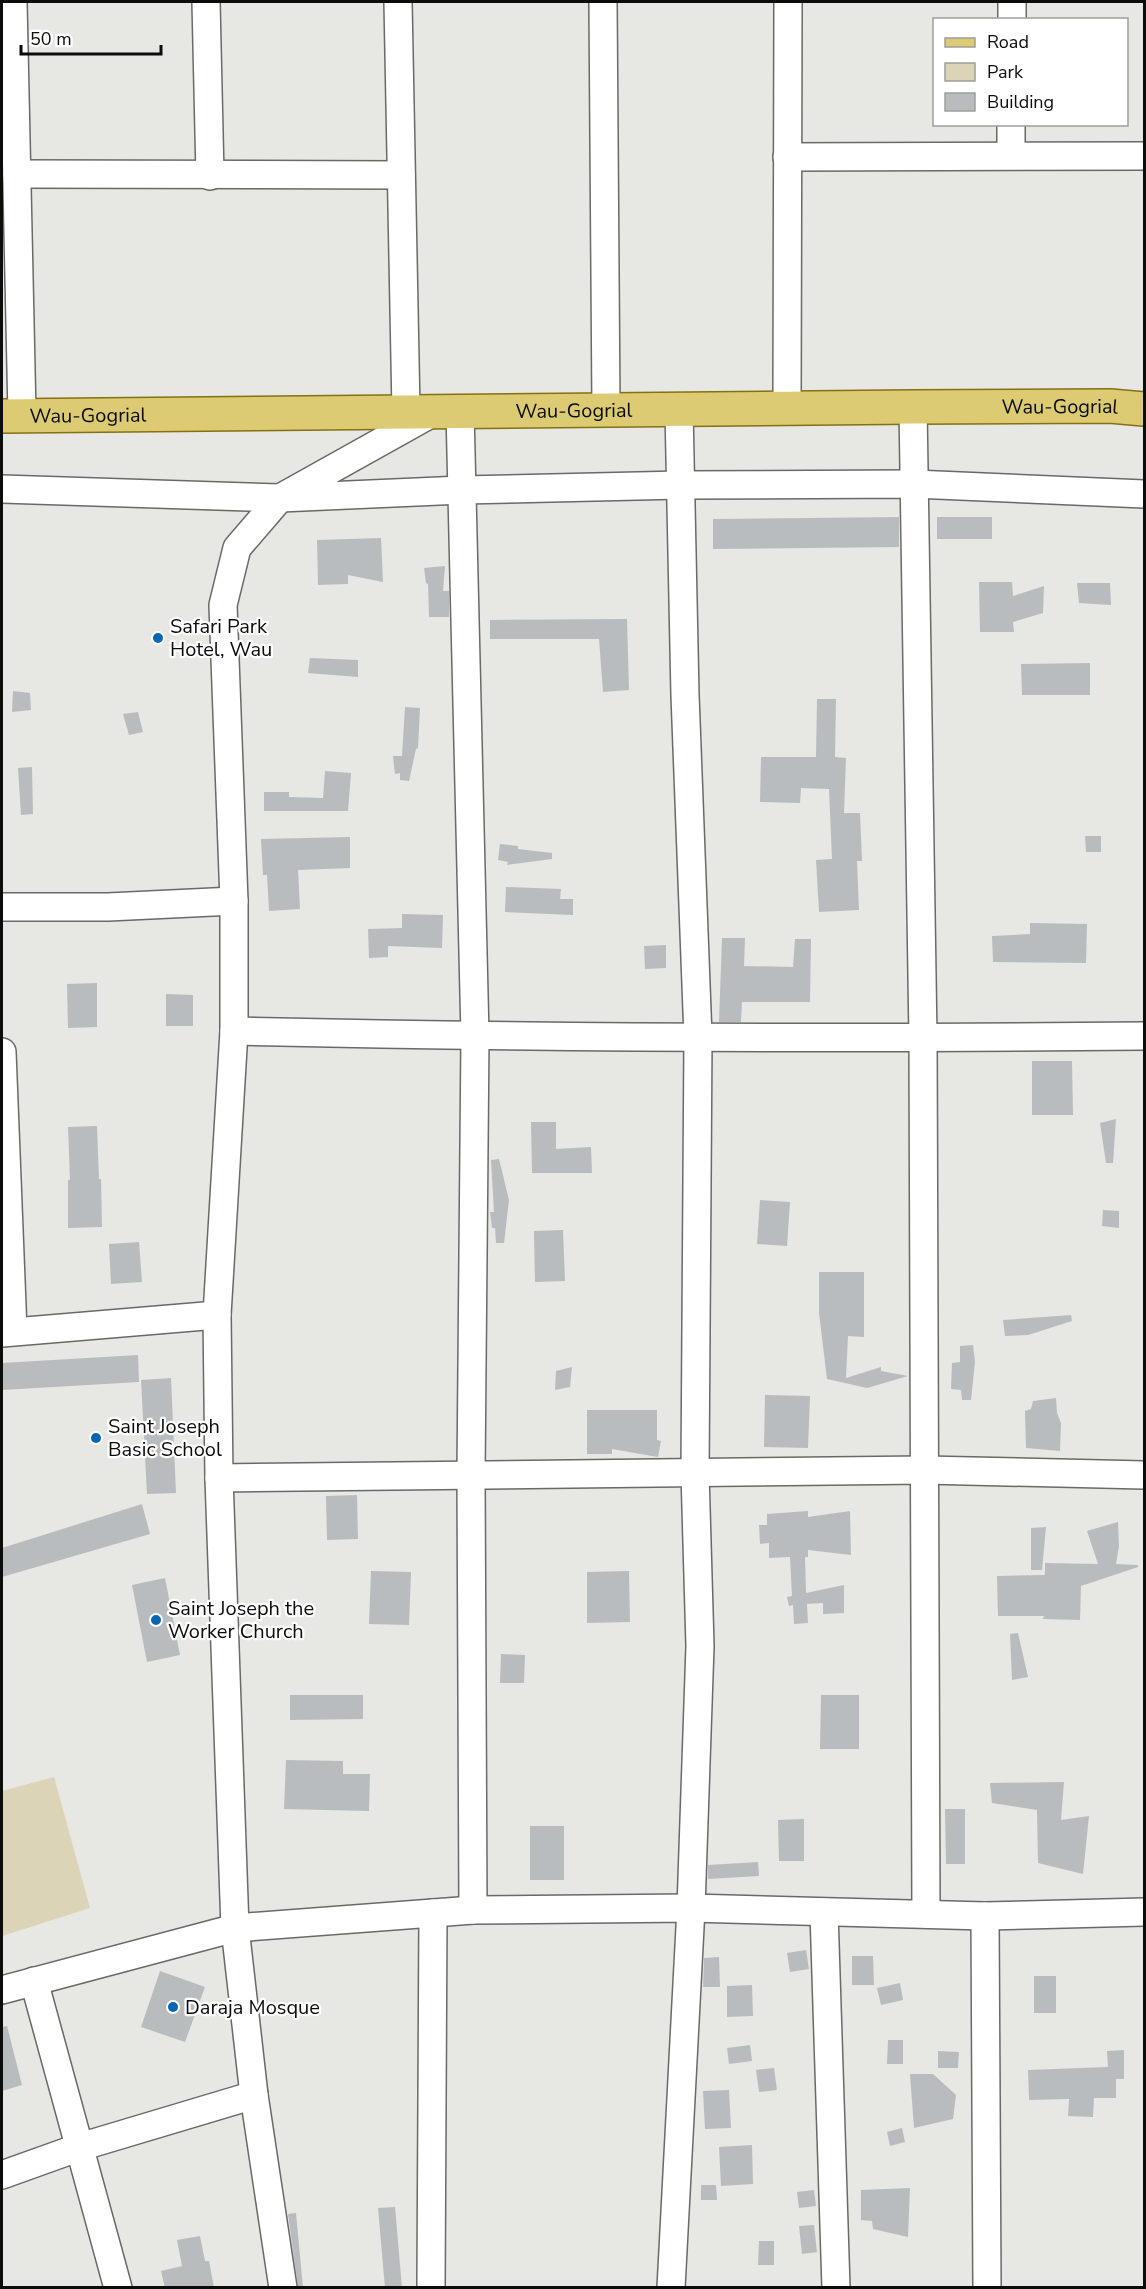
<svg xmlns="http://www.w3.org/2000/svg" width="1146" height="2289" font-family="'Nunito Sans',sans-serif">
  <rect width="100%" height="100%" fill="#e7e7e3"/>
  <polygon fill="#dbd4b6" points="54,1777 90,1908 2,1936 2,1791"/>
  <g fill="#b9bcbe">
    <polygon points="899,517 899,547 713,549 713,519"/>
    <rect x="937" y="517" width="55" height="22"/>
    <polygon points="381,538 383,582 348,575 348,584 318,585 317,540"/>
    <polygon points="445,566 443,591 449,591 449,617 429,617 428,584 426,583 424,568"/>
    <polygon points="979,582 1012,582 1013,596 1044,586 1043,613 1013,622 1014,632 980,632"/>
    <polygon points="1077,583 1110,583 1111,605 1079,603"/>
    <polygon points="627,619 629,690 603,692 599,639 490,639 490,620"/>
    <polygon points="310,658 358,660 358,677 308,673"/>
    <polygon points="1090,663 1090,695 1022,695 1021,664"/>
    <polygon points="13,691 30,693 31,710 12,712"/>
    <polygon points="817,699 836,699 835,757 846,758 844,813 860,813 862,861 857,861 859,910 819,912 816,860 832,859 829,789 801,788 800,803 760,802 761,757 816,757"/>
    <polygon points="405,707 420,708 418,748 416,749 409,781 400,780 400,773 395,774 393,756 402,756"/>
    <polygon points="138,712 143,732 129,735 123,714"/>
    <polygon points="32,767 33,814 21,815 18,768"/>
    <polygon points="325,771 351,773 348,811 264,811 264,792 289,792 289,797 323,798"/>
    <polygon points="1085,836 1101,836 1101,852 1086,852"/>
    <polygon points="350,837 350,868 298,870 300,909 269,911 267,875 263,875 261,839"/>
    <polygon points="500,844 518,846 518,849 552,853 552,859 507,865 508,862 498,860"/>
    <polygon points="506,887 561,889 560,899 573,899 573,915 505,912"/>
    <polygon points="402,914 443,915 442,948 388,946 388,957 369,958 368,929 402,928"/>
    <polygon points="1030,923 1087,924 1086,963 993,962 992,936 1030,934"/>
    <polygon points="722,938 745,938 744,966 793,967 795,939 811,939 810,1002 742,1002 741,1022 719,1022"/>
    <polygon points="666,945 666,968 645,969 644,946"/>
    <polygon points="97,983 97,1027 68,1028 67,984"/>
    <polygon points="166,994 193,995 193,1026 166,1026"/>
    <polygon points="1032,1061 1072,1061 1073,1115 1032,1115"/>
    <polygon points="1116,1119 1113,1163 1106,1163 1100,1123"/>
    <polygon points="531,1122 556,1122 556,1149 591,1147 592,1173 532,1173"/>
    <polygon points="97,1126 99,1179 101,1179 102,1227 68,1228 68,1180 70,1180 68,1127"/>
    <polygon points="499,1159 509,1200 504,1243 496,1243 495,1228 492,1228 490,1212 494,1212 491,1160"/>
    <polygon points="760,1200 790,1202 787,1246 757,1244"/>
    <polygon points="1103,1210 1119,1211 1119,1228 1102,1226"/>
    <polygon points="563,1230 565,1281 535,1282 534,1231"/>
    <polygon points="139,1242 142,1282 111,1284 109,1244"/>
    <polygon points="819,1272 864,1272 864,1337 848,1336 846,1378 881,1367 881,1371 908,1376 867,1388 827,1379 819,1313"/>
    <polygon points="1071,1315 1072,1321 1028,1335 1005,1336 1003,1320"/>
    <polygon points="973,1345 975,1362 971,1400 962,1400 961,1390 951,1389 952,1363 960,1362 960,1346"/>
    <polygon points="138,1355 139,1382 2,1390 2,1363"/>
    <polygon points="572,1367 570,1387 555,1390 556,1371"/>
    <polygon points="171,1378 176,1493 147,1494 141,1380"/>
    <polygon points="765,1395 810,1396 808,1448 764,1447"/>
    <polygon points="1056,1398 1057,1413 1061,1423 1060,1451 1026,1448 1025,1411 1031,1409 1033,1401"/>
    <polygon points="587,1410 657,1410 657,1440 661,1441 658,1457 612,1449 612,1454 587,1454"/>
    <polygon points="357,1495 358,1539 327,1540 326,1496"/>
    <polygon points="142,1504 150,1534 2,1577 2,1548"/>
    <polygon points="808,1511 808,1517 850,1511 851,1555 808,1550 808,1557 805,1557 806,1593 844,1585 844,1613 823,1614 823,1603 807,1604 808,1623 794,1624 793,1605 789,1606 787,1597 792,1596 790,1557 769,1558 769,1543 760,1544 759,1525 767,1525 767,1514"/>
    <polygon points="1118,1522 1119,1546 1116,1564 1138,1565 1138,1567 1081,1586 1080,1620 1043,1619 1044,1616 998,1616 997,1576 1045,1575 1045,1563 1098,1564 1087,1531"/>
    <polygon points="1046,1527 1042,1570 1031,1570 1031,1528"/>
    <polygon points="371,1571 411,1572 409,1625 369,1624"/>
    <polygon points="629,1571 630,1622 587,1623 587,1572"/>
    <polygon points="165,1578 180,1655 147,1662 132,1585"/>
    <polygon points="1018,1633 1028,1677 1012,1680 1010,1634"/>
    <polygon points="501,1654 525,1655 524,1683 500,1683"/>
    <polygon points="290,1695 363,1695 363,1719 290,1720"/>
    <polygon points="821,1695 859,1695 859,1749 820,1749"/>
    <polygon points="286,1760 343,1761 343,1774 370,1774 369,1811 284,1809"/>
    <polygon points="1064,1782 1061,1820 1089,1816 1083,1874 1038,1863 1037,1810 992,1803 990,1783"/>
    <polygon points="945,1809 965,1809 965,1864 946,1864"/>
    <polygon points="804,1819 804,1861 779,1861 778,1820"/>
    <rect x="530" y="1826" width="34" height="54"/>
    <polygon points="758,1862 759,1876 708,1879 708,1865"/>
    <polygon points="806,1950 809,1969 790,1972 787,1953"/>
    <polygon points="852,1956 873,1956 874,1985 852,1985"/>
    <polygon points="719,1957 720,1987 703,1987 704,1958"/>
    <polygon points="160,1971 205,1987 185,2042 141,2027"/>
    <rect x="1034" y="1976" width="22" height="37"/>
    <polygon points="900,1983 903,2000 881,2005 877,1988"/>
    <polygon points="752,1985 753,2016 727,2017 727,1986"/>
    <polygon points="7,2026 22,2085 2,2091 2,2027"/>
    <polygon points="888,2040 903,2040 903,2064 887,2064"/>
    <polygon points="750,2045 752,2061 729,2064 727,2048"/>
    <polygon points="1124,2050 1124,2079 1116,2079 1116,2098 1094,2098 1093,2117 1068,2116 1069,2099 1029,2100 1028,2070 1108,2067 1107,2051"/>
    <polygon points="938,2051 959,2052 958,2068 938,2068"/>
    <polygon points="774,2068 777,2090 759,2092 756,2070"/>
    <polygon points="910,2074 933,2074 956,2095 953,2119 914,2128"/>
    <polygon points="729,2090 731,2128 705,2129 703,2091"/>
    <polygon points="902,2128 905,2142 890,2146 887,2132"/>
    <polygon points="752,2145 753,2184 721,2186 719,2147"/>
    <polygon points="701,2185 716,2185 717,2200 701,2200"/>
    <polygon points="910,2188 908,2237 873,2229 872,2221 861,2220 861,2190"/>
    <polygon points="814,2190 816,2206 799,2208 797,2192"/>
    <polygon points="395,2207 402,2288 385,2288 378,2208"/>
    <polygon points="296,2213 303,2288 298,2288 288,2214"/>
    <polygon points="814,2225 817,2252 802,2254 799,2226"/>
    <polygon points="200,2236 205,2261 209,2261 214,2288 165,2288 161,2271 182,2266 177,2240"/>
    <polygon points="759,2241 774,2241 774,2265 758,2265"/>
  </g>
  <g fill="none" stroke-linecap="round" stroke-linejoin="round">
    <defs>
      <g id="minor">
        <polyline points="13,2 22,415"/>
        <polyline points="206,2 210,176"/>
        <polyline points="398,2 406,411"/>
        <polyline points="603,2 606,409"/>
        <polyline points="1012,20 1012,2"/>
        <polyline points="1011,155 1011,124"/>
        <polyline points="787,157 1144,156"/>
        <polyline points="17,174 401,175"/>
        <polyline points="913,407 923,1038 926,1914"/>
        <polyline points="787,408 788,2"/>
        <polyline points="460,411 475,1036 471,1474 473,1910"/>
        <polyline points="2,489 280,498 462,490 681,485 914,484 1144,494"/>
        <polyline points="2,907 108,907 234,901"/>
        <path d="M 234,1031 C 537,1038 841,1039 1144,1036"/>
        <polyline points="2,1052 13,1331"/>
        <polyline points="2,1333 217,1315"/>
        <polyline points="219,1478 925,1470 1144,1475"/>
        <polyline points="824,1912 836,2288"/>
        <polyline points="985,1916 987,2288"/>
        <polyline points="34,1981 118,2288"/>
        <polyline points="2,1990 235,1928 473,1910 691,1908 985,1916 1144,1912"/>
        <polyline points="2,2175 80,2147 254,2095"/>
        <polyline points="283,2288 254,2095 235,1928 219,1478 217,1315 234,1031 234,901 223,605 237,548 280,498 436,411"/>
        <polyline points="431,2288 433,1913"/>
        <polyline points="671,2288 691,1908 700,1646 695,1473 698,1037 685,695 679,410"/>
      </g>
      <g id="major">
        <path id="s1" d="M 2,416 L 913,407 L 1110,406 L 1144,409"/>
      </g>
    </defs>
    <use href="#minor" stroke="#696966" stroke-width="30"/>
    <use href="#major" stroke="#847112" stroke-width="36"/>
    <use href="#minor" stroke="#fff" stroke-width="27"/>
    <use href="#major" stroke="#dccb73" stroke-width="33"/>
  </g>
  <g fill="#0766b3" stroke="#fff" stroke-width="2">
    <circle cx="158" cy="638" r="6"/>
    <circle cx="96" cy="1438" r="6"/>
    <circle cx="156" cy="1620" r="6"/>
    <circle cx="173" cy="2007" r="6"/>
  </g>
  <g text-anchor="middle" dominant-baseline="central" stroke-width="4.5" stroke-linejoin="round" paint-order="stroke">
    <g font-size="20" fill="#0c0c0b" stroke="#fff">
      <text stroke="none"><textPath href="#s1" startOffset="1058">Wau-Gogrial</textPath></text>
      <text stroke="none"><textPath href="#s1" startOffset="572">Wau-Gogrial</textPath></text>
      <text stroke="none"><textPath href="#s1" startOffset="86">Wau-Gogrial</textPath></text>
    </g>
    <g font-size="20" fill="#0c0c0b" stroke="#fff" text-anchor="start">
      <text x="170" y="626">Safari Park<tspan x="170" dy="23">Hotel, Wau</tspan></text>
      <text x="108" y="1426">Saint Joseph<tspan x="108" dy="23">Basic School</tspan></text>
      <text x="168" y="1608">Saint Joseph the<tspan x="168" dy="23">Worker Church</tspan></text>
      <text x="185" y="2007">Daraja Mosque</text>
    </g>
  </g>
  <rect width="1146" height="2289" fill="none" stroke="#0c0c0b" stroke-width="6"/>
  <rect x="933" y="18" width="195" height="108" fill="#ffffff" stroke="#9e9e9d" stroke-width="1.5"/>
  <rect x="945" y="38" width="30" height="9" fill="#dccb73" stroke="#9e9e9d" stroke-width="1.5"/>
  <text x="987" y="48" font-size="18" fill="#0c0c0b">Road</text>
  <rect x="945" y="63" width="30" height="18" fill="#dbd4b6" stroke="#9e9e9d" stroke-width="1.5"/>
  <text x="987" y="78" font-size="18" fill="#0c0c0b">Park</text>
  <rect x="945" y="93" width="30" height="18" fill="#b9bcbe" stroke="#9e9e9d" stroke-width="1.5"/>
  <text x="987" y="108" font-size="18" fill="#0c0c0b">Building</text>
  <path d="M21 45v9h140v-9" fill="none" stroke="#0c0c0b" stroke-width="3"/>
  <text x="30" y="45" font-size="18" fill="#0c0c0b" stroke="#ffffff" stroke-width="4.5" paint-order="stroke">50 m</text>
</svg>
